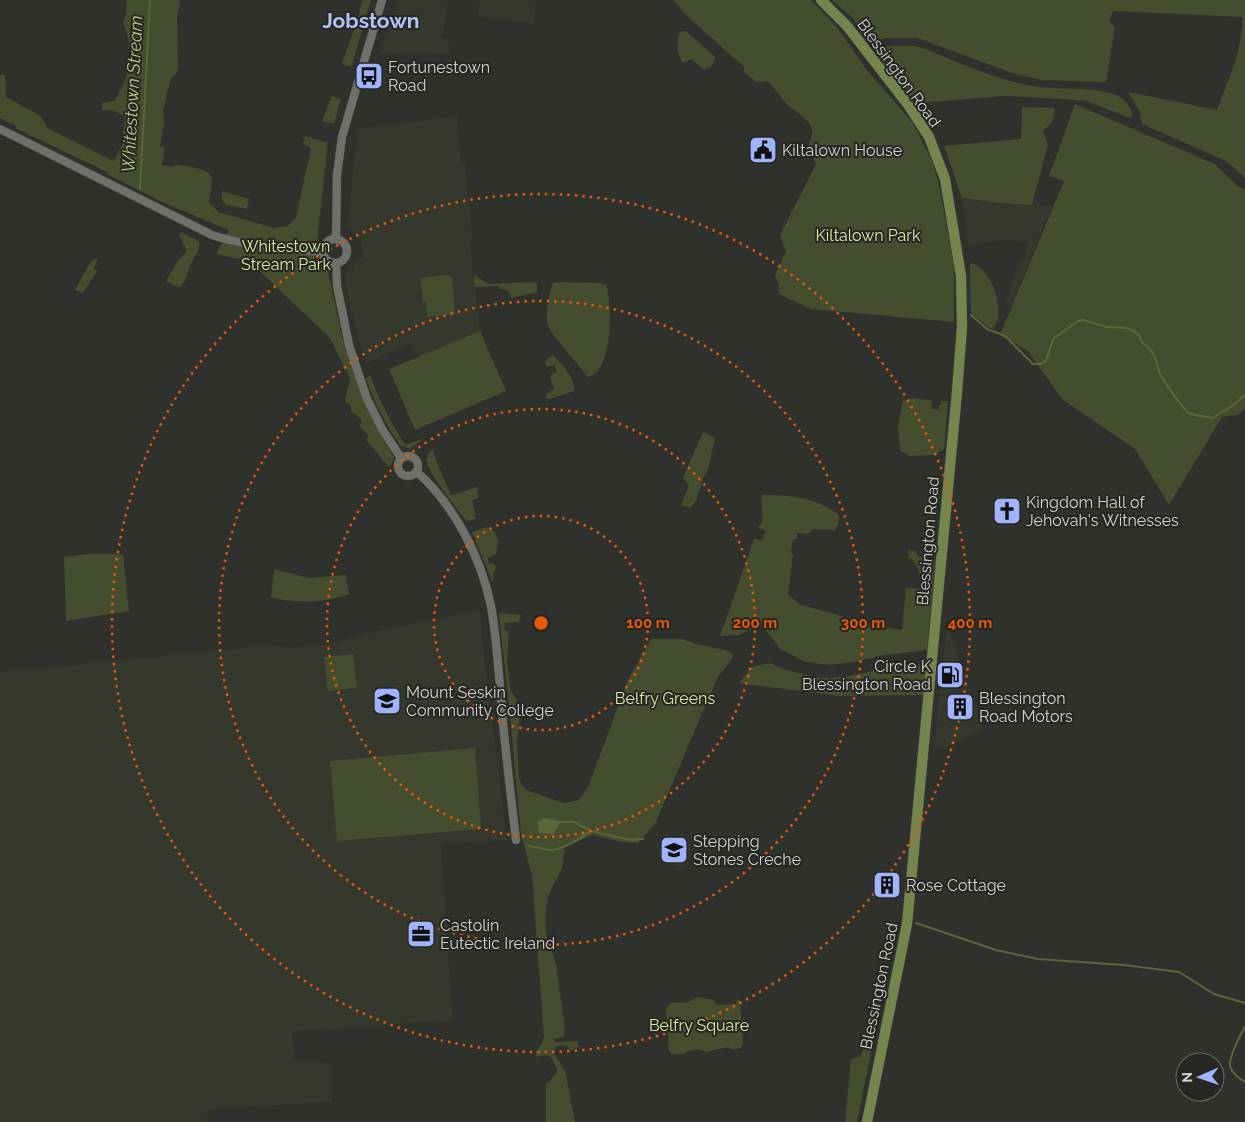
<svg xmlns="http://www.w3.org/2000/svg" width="1245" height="1122" font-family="Raleway,sans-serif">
  <rect width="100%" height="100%" fill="#2f312c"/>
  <g fill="#35392d">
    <polygon points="398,0 448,0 442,38 449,40 449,53 380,54"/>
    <polygon points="479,0 536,0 534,23 478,16"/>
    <polygon points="457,116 461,163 465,164 473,244 470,244 480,331 419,357 411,343 366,363 351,312 345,278 356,261 363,257 361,239 347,226 358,129"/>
    <polygon points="962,198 1000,203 1052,206 1012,305 1004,302 1029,241 1002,240 968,246"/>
    <polygon points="480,610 483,647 507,840 441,844 453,1020 292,1032 295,1061 332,1064 332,1102 207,1109 208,1122 0,1122 0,672 272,645 289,648 328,645 381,630"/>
    <polygon points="947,623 983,731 945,748 934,747"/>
    <polygon points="666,835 691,845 683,868 670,864 669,862 657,855"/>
  </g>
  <g fill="#444d2d">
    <path d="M 127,0 L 180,0 L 177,19 L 178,66 L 177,72 L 171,78 L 163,110 L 164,125 L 160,146 L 165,147 L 162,165 L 173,167 L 176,165 C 183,165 208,169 211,176 C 213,183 210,195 209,202 L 218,212 L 274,228 L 288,226 L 296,217 L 311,148 L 303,144 L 305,136 L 328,143 L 315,259 L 328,271 L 342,337 L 361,393 L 376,427 L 394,457 L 391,466 L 388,466 L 367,441 L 368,435 L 360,427 L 362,420 L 351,411 L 351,406 L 345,401 L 350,378 L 330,338 L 249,261 L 216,254 L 229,230 L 162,202 L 107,174 L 107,172 L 15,128 L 16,126 L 0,118 L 0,74 L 5,75 L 6,97 L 41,116 L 47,128 L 114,161 L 122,145 L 125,117 L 113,110 L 102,110 L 102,103 L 115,101 C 119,92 124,84 127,75 C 132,59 131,39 123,24 L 126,14 Z"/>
    <polygon points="362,0 371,0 351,67 342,64 359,15"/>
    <path d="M 673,0 L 811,0 L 837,27 L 866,69 L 913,123 L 932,161 L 938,181 L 953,260 L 954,276 L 954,322 L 811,309 L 779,294 L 779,284 L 775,275 L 786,251 L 780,235 L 816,164 L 808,145 C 821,122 800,117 788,105 C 781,98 775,89 768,81 L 756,82 L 744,72 L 744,67 L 687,16 Z"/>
    <path d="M 832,0 L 1245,0 L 1245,178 L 1226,161 L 1142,124 L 1140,112 L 1128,92 L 1217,110 C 1227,83 1244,46 1242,17 L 1113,11 L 1109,21 L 1112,25 L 1115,26 L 1106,82 L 1042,80 L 1015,74 L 917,38 L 885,38 L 874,43 L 870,43 L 863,38 L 854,19 Z"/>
    <path d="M 686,31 L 716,58 L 711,67 L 704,70 L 691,59 L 686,62 L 682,62 C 677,52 676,43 680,32 Z"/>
    <path d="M 892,46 L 915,46 L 923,48 C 958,62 994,79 1032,86 C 1059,91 1089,85 1116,95 C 1124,98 1130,106 1133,115 L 1130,118 L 1086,101 L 1047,98 L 1005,96 L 916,103 L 882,63 C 878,53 884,54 885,47 Z"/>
    <polygon points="332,96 341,99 334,124 322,121"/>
    <polygon points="1075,104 1215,164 1238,186 1245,190 1245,409 1237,415 1222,417 1169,505 1135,449 1062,399 1028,351 1000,335 1064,181 1049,176"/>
    <polygon points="1022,107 1055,108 1052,122 1043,131 1048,145 1032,205 1000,203 962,198 944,146 1021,139"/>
    <polygon points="222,191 249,199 247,209 226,205 222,200"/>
    <path d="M 181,232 L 199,241 C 201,252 192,258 189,268 C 187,276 186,281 180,287 L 175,286 L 166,281 L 177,262 L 187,251 L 179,235 Z"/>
    <polygon points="98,259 94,268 97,271 83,293 75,290 91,261"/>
    <path d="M 970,263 C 990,267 1001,300 998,318 C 997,322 994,326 993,329 L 989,328 L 971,313 Z"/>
    <polygon points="447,275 452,278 455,314 427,317 426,301 423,301 420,278"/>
    <polygon points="474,275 489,284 534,282 537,284 537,292 511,298 508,290 499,289 499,286 475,287"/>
    <path d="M 558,282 L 598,283 L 606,285 C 613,303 613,373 588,377 C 580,367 551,334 548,326 C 545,316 549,292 553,283 Z"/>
    <polygon points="480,331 506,391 415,430 389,369"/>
    <path d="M 553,355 C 561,364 576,378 574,390 L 571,392 L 549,399 L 546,398 L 547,393 L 554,389 L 550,377 L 551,375 L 557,372 L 554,365 L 546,367 L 545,361 Z"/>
    <path d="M 370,375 C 379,400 391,422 405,445 L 425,438 L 410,449 L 400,445 L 391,432 L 376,404 L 366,379 Z"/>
    <polygon points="909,398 931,400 932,409 938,410 941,401 948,401 944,449 934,455 909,456 900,450 898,425 903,400 908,400"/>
    <polygon points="703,432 715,438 707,473 704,476 696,501 690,508 681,505 689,486 683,478"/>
    <path d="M 432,449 L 450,494 L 453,495 L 477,487 L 478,498 L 472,500 L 476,519 L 466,521 C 458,510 428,472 427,463 C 426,457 429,453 432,449 Z"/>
    <path d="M 761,495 C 788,495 817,497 839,515 L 838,524 L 835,530 L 813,529 L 808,534 L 797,533 L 797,539 L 793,540 L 791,552 L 793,555 L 788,595 L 801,605 L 836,614 L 864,625 L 902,630 L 906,588 L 924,589 L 925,581 L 912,559 L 909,558 L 908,550 L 916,551 L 918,557 L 933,558 L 935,560 L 927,650 L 884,655 L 859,661 L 830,665 L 806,662 L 780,649 L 761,624 L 739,635 L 720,636 L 754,539 L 762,540 L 766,531 L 758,528 L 763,520 Z"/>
    <polygon points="486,527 495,532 498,542 496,554 488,558 488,563 494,564 496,567 493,575 493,583 472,532"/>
    <polygon points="89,554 123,554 129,611 66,621 64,557"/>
    <path d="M 274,569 L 309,578 L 346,575 L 349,594 C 326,603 294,604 271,597 Z"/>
    <path d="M 500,613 L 521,615 L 519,622 L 505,623 L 504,629 L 509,632 L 507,662 L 511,691 L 521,707 L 517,743 L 519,777 L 521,784 L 526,790 L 564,803 L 579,800 L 589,785 L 627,682 L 651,639 L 682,639 L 700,645 L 725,650 L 733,654 L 732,659 L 719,675 L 703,711 L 655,824 L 638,843 L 622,842 L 593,835 L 565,847 L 562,868 L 548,896 L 545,919 L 547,938 L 556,964 L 565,1028 L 564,1037 L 554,1039 L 554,1042 L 577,1041 L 579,1047 L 571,1050 C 566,1045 563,1044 556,1047 L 554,1054 L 565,1070 L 575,1122 L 546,1122 L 546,1084 L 556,1074 L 557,1068 L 551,1057 L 546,1055 L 536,1057 L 536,1053 L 544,1038 L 532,875 L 521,835 L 509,705 L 499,615 Z"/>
    <polygon points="353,654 357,688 328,691 324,657"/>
    <path d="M 770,663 C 784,670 815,679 830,678 C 863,677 894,661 926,665 L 923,695 L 839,696 L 739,683 L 751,667 Z"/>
    <polygon points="475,748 481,829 337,841 330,761"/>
    <path d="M 698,997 L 714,1000 L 716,1005 L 736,1004 L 737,999 L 740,1000 L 743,1044 L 740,1048 L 733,1050 L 728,1047 L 706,1052 C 701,1048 689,1049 684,1054 L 672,1054 L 669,1051 L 666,1008 L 671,1003 L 688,1002 Z"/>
    <polygon points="865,1031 875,1032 857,1122 845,1122 851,1059 861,1056 864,1047 862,1043"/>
  </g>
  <polygon fill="#59673a" points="544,818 556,820 559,822 559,826 553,834 539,833 538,821"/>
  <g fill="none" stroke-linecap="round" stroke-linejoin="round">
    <g stroke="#59673a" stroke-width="2">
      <polyline points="140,189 150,0"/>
      <path d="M 971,315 L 987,329 L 1005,336 L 1033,364 L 1041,364 L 1046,361 L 1053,339 L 1078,321 L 1083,320 L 1107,327 L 1126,328 L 1134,331 L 1140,337 L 1142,343 C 1154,349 1156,360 1159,372 C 1162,379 1183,409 1189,413 C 1195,416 1206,416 1212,418 L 1232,406 L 1245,395"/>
      <polyline points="559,822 574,822 591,831"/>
      <path d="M 528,846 C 536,846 544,850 551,850 C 565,849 580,838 591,831 L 631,840 L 643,839"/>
      <polyline points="916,923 996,950 1038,959 1124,965 1179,972 1214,994 1245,1003"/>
      <path d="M 1245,1027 C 1240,1035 1230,1055 1230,1064 C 1230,1072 1239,1078 1245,1082"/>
    </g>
    <defs>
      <g id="minor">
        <path d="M 0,129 L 212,235 C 248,247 286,248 323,252"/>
        <polyline points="336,239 337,175 342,137 382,0"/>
        <circle cx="335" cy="251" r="12"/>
        <polyline points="336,263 337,286 349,345 367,399 382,429 401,458"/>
        <circle cx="408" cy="466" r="10"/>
        <path d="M 417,472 C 454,505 481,557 491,606 C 497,641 499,677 502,712 C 506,755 511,798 516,840"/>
      </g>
      <polyline id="major" points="821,0 847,26 909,106 929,137 945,179 961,276 962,327 957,392 907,924 867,1122"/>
    </defs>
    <use href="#minor" stroke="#4c4d48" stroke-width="9"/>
    <use href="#major" stroke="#4c4d48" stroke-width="11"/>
    <use href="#minor" stroke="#6e716a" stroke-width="8"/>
    <use href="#major" stroke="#76854e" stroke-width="10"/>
  </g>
  <g fill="none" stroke="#e8590c" stroke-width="2.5" stroke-dasharray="2.5 5">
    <circle cx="541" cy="623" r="107"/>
    <circle cx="541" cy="623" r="214"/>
    <circle cx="541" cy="623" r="322"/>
    <circle cx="541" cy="623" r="429"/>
  </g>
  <defs>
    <symbol id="bus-square" viewBox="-11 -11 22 22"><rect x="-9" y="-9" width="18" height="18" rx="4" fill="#a0b3fd" stroke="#262722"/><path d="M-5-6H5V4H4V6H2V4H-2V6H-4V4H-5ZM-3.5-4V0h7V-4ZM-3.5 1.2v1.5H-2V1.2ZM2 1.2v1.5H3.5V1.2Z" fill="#111"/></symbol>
    <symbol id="civic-square" viewBox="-11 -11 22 22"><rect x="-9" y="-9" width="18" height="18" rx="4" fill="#a0b3fd" stroke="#262722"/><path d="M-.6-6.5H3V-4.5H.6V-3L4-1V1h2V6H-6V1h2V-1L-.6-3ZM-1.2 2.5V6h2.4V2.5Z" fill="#111"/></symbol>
    <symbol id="church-square" viewBox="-11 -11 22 22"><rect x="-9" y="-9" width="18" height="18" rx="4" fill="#a0b3fd" stroke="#262722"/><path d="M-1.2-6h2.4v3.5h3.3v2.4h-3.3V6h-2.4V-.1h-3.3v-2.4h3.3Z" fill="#111"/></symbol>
    <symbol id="fuel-square" viewBox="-11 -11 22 22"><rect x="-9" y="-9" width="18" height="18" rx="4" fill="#a0b3fd" stroke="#262722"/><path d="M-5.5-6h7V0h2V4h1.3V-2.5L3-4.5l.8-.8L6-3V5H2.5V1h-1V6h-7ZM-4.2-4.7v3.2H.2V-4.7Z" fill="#111"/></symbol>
    <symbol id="school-square" viewBox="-11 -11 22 22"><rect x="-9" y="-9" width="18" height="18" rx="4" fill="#a0b3fd" stroke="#262722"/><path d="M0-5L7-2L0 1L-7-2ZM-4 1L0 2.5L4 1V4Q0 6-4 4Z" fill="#111"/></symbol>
    <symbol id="building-square" viewBox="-11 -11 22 22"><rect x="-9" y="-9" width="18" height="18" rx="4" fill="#a0b3fd" stroke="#262722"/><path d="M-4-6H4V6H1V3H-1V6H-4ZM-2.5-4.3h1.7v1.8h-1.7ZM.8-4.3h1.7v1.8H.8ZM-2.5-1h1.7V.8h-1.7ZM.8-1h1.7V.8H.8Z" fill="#111"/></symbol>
    <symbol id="office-square" viewBox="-11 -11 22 22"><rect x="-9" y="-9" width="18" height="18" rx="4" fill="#a0b3fd" stroke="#262722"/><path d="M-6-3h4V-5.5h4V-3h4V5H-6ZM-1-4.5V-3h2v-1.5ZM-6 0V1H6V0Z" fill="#111"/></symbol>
  </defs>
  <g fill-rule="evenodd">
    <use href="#bus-square" x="353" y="60" width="32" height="32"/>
    <use href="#civic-square" x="747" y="134" width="32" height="32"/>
    <use href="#church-square" x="991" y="495" width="32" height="32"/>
    <use href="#fuel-square" x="934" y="659" width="32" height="32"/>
    <use href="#school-square" x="371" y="685" width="32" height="32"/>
    <use href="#building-square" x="944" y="691" width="32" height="32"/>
    <use href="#school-square" x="658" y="834" width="32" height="32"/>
    <use href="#building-square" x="871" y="869" width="32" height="32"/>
    <use href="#office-square" x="405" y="918" width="32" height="32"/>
  </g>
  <g text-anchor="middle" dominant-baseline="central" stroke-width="4" stroke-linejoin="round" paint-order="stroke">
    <g font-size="16" fill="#d2d3cf" stroke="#262722" text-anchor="start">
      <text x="388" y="67">Fortunestown<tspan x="388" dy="18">Road</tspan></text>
      <text x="782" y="150">Kiltalown House</text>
      <text x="1026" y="502">Kingdom Hall of<tspan x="1026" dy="18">Jehovah's Witnesses</tspan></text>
      <text x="931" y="666" text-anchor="end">Circle K<tspan x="931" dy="18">Blessington Road</tspan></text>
      <text x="406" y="692">Mount Seskin<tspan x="406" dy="18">Community College</tspan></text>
      <text x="979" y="698">Blessington<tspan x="979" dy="18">Road Motors</tspan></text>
      <text x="693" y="841">Stepping<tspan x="693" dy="18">Stones Creche</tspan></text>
      <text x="906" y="885">Rose Cottage</text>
      <text x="440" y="925">Castolin<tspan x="440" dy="18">Eutectic Ireland</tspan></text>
    </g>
    <g font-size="16" fill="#d2d3cf" stroke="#262722">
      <text transform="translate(899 73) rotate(54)">Blessington Road</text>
      <text transform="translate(928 541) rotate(-85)">Blessington Road</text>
      <text transform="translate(879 986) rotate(-78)">Blessington Road</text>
    </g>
    <g font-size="16" fill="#d5eca3" stroke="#262722">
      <text x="868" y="235">Kiltalown Park</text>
      <text x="286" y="246">Whitestown<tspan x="286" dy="18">Stream Park</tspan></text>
      <text x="665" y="698">Belfry Greens</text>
      <text x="699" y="1025">Belfry Square</text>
    </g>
    <g font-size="18" font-style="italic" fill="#b3c982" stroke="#262722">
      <text transform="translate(132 94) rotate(-87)">Whitestown Stream</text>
    </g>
    <g font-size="21" font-weight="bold" fill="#b2c2f9" stroke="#262722">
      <text x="371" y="20">Jobstown</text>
    </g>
  </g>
  <circle cx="541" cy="623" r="8" fill="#e8590c" stroke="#262722" stroke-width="2.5"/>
  <g font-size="15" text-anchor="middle" font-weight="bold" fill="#e8590c" stroke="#262722" stroke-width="4" stroke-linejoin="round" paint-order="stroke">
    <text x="648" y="628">100 m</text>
    <text x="755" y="628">200 m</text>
    <text x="863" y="628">300 m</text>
    <text x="970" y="628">400 m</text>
  </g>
  <g transform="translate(1200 1077) rotate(268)"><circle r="24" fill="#262722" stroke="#6b6c67"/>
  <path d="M0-4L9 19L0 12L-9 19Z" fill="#a0b3fd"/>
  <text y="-8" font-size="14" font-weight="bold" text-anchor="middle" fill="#d2d3cf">N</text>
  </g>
</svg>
